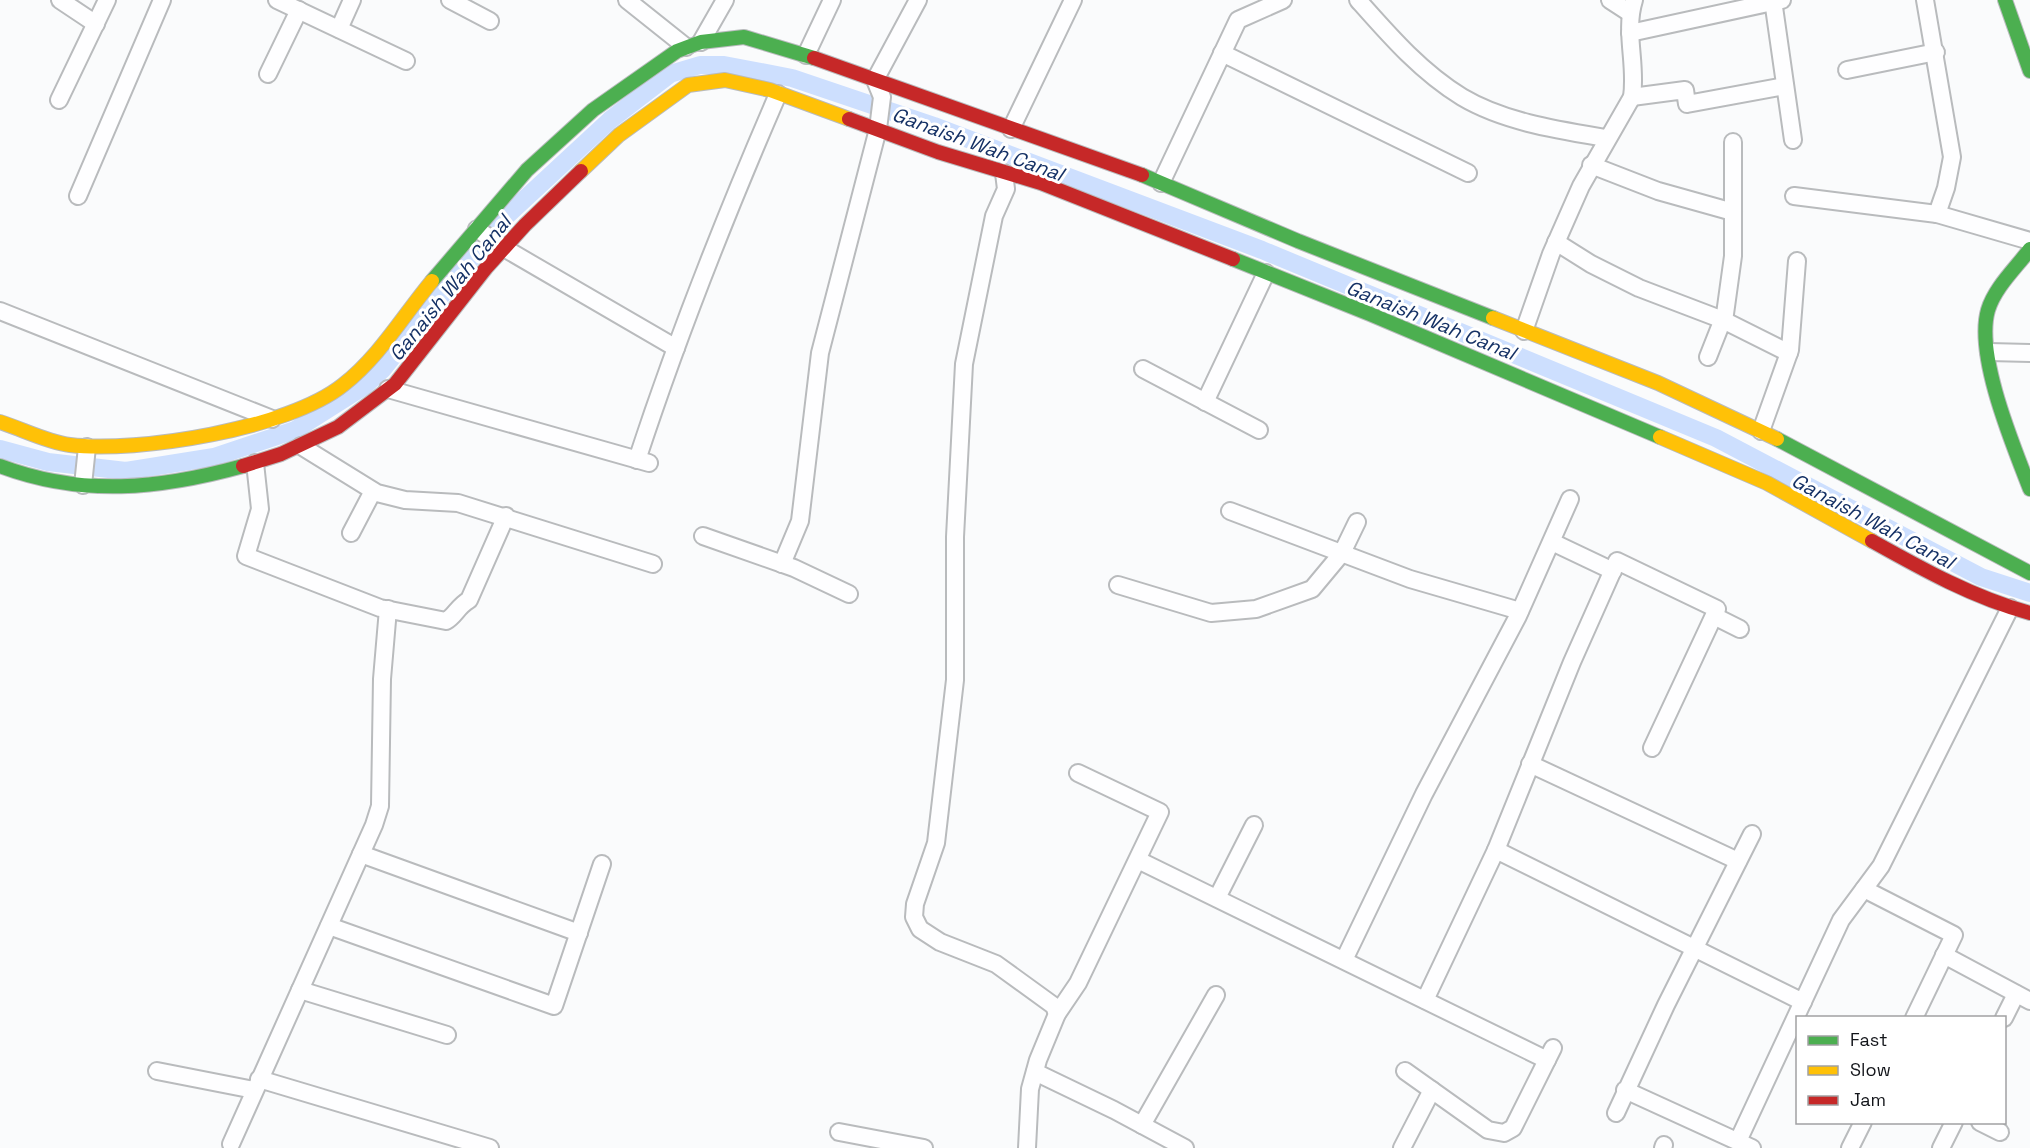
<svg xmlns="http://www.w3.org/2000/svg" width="2030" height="1148" font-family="'Space Grotesk',sans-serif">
  <rect width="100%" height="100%" fill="#fafbfc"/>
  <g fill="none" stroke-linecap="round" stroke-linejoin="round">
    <polyline stroke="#cddffe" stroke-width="18" points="0,449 48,462 126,471 214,457 295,430 363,387 383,369 501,221 610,120 670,74 700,65 724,65 792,78 934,126 1262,250 1716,438 1981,577 2030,593"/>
    <defs>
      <g id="street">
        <polyline points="60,0 96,24"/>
        <polyline points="277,0 406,61"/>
        <polyline points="450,0 490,21"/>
        <polyline points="627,0 686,47"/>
        <path d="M 1358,0 C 1389,35 1421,72 1462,97 C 1504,122 1558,130 1606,138"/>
        <polyline points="1610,0 1630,13"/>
        <polyline points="1773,0 1793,140"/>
        <polyline points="1925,0 1952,157 1946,188 1937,214"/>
        <polyline points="339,29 352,0"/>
        <polyline points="1630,33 1782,0"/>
        <polyline points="701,42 725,0"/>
        <polyline points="1222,53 1468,173"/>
        <polyline points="806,55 832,0"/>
        <polyline points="1847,70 1936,52"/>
        <polyline points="268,74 299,10"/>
        <polyline points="1632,97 1685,90 1687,104 1785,86"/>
        <polyline points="59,100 107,0"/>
        <polyline points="1011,129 1073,0"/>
        <polyline points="1591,165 1658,191 1733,212"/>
        <polyline points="1004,173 1006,189 994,216 964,364 955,537 955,680 936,843 915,904 914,917 920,929 940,942 996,964 1054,1006 1057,1014"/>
        <polyline points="1161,183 1238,20 1283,0"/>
        <polyline points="78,196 162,0"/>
        <polyline points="1794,196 1937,214 2030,241"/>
        <polyline points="477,229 504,248 676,348"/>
        <polyline points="1556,242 1591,264 1639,288 1723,320 1789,353"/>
        <polyline points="0,311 272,419"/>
        <path d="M 1524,331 L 1551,254 L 1581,186 L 1632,97 C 1637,64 1624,32 1634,0"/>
        <polyline points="1989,352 2030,353"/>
        <polyline points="1708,357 1725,314 1733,256 1733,142"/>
        <polyline points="1143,369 1259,430"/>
        <polyline points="388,389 649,463"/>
        <polyline points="1205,402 1266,273"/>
        <polyline points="1761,431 1790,350 1797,261"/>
        <polyline points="301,446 377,493 405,500 458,503 653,564"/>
        <path d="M 637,460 C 678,335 726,214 778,94"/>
        <path d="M 255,463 L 260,509 L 246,556 L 380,608 L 446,621 C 455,616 458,606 469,600 L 506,516"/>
        <polyline points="83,485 87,447"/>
        <polyline points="1230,511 1410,579 1520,611"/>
        <polyline points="351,533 373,491"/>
        <polyline points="703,536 794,568 849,594"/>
        <polyline points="1552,542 1613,571"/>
        <polyline points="782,564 800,521 820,353 878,129 882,97 875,80 918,0"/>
        <polyline points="1118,585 1211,613 1256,609 1312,589 1342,553 1357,522"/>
        <polyline points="1714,616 1740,629"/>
        <polyline points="1530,764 1738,861"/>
        <polyline points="1496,850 1803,1002"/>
        <polyline points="361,854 579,933"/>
        <polyline points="1138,860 1547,1060"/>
        <polyline points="1864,889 1954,935 1914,1018"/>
        <polyline points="1217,898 1254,825"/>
        <polyline points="329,926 554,1006 602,864"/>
        <polyline points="1944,955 2030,1001"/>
        <polyline points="1344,960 1424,794 1518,616 1570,499"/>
        <polyline points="300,990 447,1035"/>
        <polyline points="1425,1000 1496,850 1572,662 1617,561 1717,609 1652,748"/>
        <polyline points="2004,1018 2016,994"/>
        <polyline points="157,1071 254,1090"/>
        <polyline points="1405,1071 1488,1130 1504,1133 1513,1128 1553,1048"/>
        <polyline points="1035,1072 1114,1110 1185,1148"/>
        <polyline points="259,1079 490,1148"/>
        <polyline points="1625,1090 1752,1148"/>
        <polyline points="1616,1113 1666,1005 1752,834"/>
        <polyline points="1980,1122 2000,1132"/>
        <polyline points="1142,1125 1216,995"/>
        <polyline points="839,1132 924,1148"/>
        <polyline points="1738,1141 1841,920 1881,866 2010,608"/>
        <polyline points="231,1144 374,825 380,806 382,679 388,609"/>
        <polyline points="1027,1148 1030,1089 1038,1060 1057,1014 1078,983 1160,812 1078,773"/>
        <polyline points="1402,1148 1432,1090"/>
        <polyline points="1663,1148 1664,1145"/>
        <polyline points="1850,1148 1863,1122"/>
        <polyline points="1941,1148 1954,1122"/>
      </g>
      <g id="fast">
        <polyline points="2005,0 2030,71"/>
        <polyline points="1142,175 1298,241 1493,318"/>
        <path d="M 2030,249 C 2016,268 1995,287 1988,310 C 1975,355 2013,445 2030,489"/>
        <polyline points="1233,259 1370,314 1660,437"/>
        <polyline points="432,281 527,170 593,110 677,51 701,42 744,37 814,58"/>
        <polyline points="1777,439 2030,573"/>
        <path d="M 0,466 C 82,497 160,489 243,466"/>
      </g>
      <g id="slow">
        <polyline points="581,171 619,135 688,85 725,80 770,90 849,119"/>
        <polyline points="1493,318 1658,383 1777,439"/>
        <path d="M 0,422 C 22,429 47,442 70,445 C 138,453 288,429 343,385 C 379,357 403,316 432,281"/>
        <polyline points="1660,437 1767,483 1872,541"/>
      </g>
      <g id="jam">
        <polyline points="814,58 1142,175"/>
        <polyline points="849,119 938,152 1041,183 1233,259"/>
        <polyline points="243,466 281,454 338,427 395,384 486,268 525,225 581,171"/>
        <path d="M 1872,541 C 1922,569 1974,598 2030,613"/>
      </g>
    </defs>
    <use href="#street" stroke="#b9bbbd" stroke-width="20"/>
    <use href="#fast" stroke="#b9bbbd" stroke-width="16"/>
    <use href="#slow" stroke="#b9bbbd" stroke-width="16"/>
    <use href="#jam" stroke="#b9bbbd" stroke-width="16"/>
    <use href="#street" stroke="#fefeff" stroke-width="16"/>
    <use href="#fast" stroke="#4caf50" stroke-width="14"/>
    <use href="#slow" stroke="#ffc107" stroke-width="14"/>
    <use href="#jam" stroke="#c62828" stroke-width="14"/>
  </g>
  <g text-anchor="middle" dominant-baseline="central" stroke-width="6" stroke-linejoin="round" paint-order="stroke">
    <g font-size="20" font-style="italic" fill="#153165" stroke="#fff">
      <text transform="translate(978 144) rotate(20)">Ganaish Wah Canal</text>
      <text transform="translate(450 288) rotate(-51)">Ganaish Wah Canal</text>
      <text transform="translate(1431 320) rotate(22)">Ganaish Wah Canal</text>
      <text transform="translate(1873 521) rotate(28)">Ganaish Wah Canal</text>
    </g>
  </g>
  <rect x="1796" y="1016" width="210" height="108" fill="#ffffff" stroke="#a1a1a3" stroke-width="1.5"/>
  <rect x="1808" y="1036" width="30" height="9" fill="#4caf50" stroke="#a1a1a3" stroke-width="1.5"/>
  <text x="1850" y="1046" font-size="18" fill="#13151a">Fast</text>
  <rect x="1808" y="1066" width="30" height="9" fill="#ffc107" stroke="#a1a1a3" stroke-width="1.5"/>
  <text x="1850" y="1076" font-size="18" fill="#13151a">Slow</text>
  <rect x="1808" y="1096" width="30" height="9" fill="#c62828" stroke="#a1a1a3" stroke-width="1.5"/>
  <text x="1850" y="1106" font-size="18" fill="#13151a">Jam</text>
</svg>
